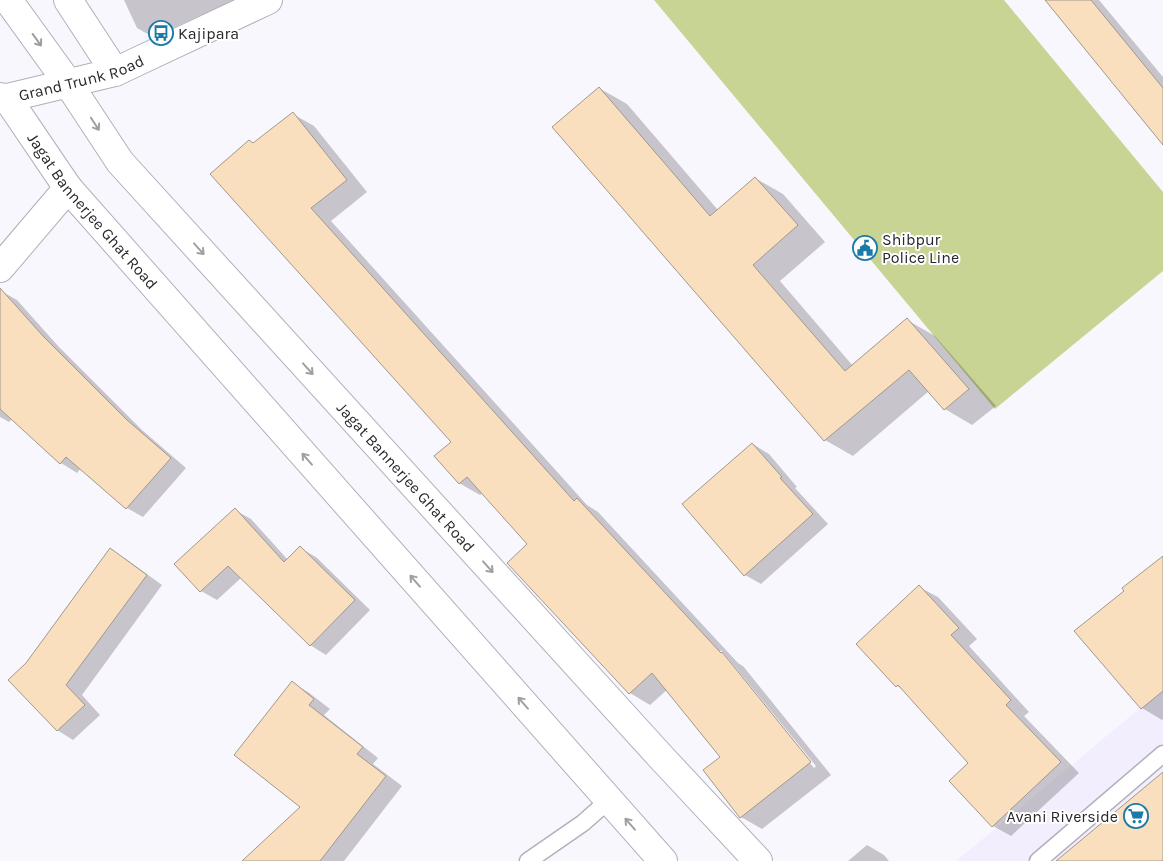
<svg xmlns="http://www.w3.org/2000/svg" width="1163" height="861" font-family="Karla,sans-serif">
  <rect width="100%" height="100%" fill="#f9f7fe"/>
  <polygon fill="#f3eefd" points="1163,689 1163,861 956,861"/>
  <polygon fill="#c8d494" points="654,0 1004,0 1163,192 1163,271 995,409"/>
  <g fill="#0003" fill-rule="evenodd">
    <polygon points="124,0 235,0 153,37 137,28"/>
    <polygon points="1046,0 1099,0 1163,77 1163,143 1133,109 1135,108"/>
    <polygon points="599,88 627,104 718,210 755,178 783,194 825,242 780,281 853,366 907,320 935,336 996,406 972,425 945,409 929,391 853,456 825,440"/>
    <path d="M 293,114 L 314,126 L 367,192 L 331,221 L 587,505 L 598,512 L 738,663 L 743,666 L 831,775 L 762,829 L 741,817 L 722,757 L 668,689 L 650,705 L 630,693 L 529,544 L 483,493 L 480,495 L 459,483 L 453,442 L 253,144 ZM 721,650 L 816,766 L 814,768 L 720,652 Z"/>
    <polygon points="0,291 1,291 17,300 59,347 142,430 186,468 143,517 127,508 81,468 77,473 61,463 12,419 9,422 0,417"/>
    <polygon points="753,444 769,454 797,487 795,488 828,524 761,584 745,575"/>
    <polygon points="235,510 251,519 288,560 300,548 316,557 370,610 326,655 310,645 241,578 217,600 201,591"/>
    <polygon points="110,550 126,559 162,585 82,695 100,715 73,740 57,730 27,664"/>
    <polygon points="1163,558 1163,719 1162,720 1142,708 1125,591"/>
    <polygon points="919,587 938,597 977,639 969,646 1029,712 1024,716 1079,773 1011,836 993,826 970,763 904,690 897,686"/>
    <polygon points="292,683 308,692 330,709 324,715 378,758 373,764 402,786 344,861 247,861 302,807"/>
    <polygon points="867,845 884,855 889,861 848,861"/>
  </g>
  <g fill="#fadfbe" stroke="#a0988e">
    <polygon points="1045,0 1091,0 1163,88 1163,145"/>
    <polygon points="599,87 710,216 755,177 798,225 753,265 845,371 907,318 969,389 944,410 909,370 824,441 552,127"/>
    <polygon points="293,112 347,180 311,208 574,501 577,498 721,653 722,652 811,762 740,818 703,770 720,757 652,673 629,694 507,563 527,544 467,477 459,484 434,456 451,442 210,174 249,140 253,143"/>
    <polygon points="0,288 43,336 126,419 171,458 126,509 66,457 60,464 0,409"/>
    <polygon points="752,443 782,477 780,478 813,514 744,576 682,504"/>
    <polygon points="235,508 284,562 300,546 355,600 310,646 228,566 200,592 174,564"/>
    <polygon points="110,548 147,575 66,685 85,705 57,731 8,680 26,663"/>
    <polygon points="1163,556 1163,691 1141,709 1074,631 1124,591 1122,588"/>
    <polygon points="919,585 959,628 951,635 1011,700 1006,705 1061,762 992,827 949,781 968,763 898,685 896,687 856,644"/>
    <polygon points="292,681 314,699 309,705 363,747 357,754 386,776 320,861 242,861 300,807 234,755"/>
    <polygon points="1163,772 1163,861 1056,861"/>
  </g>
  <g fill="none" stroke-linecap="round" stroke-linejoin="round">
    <defs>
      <g id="service">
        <polyline points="528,861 583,823 609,800"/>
        <polyline points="1038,861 1163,754"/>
      </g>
      <g id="minor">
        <polyline points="68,0 115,72"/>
        <polyline points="0,268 68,188"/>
      </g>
      <g id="secondary">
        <path id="s1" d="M 68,83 L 120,162 L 660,756 L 758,861"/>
        <path id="s2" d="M 7,98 L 68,188 L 663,861"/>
      </g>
      <g id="primary">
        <polyline points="8,0 68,83"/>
        <path id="s3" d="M 0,97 L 7,98 L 115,72 L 268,0"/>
      </g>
    </defs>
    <use href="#service" stroke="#b3afbb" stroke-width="19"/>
    <use href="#minor" stroke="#b3afbb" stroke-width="30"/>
    <use href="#secondary" stroke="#b3afbb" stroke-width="30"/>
    <use href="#primary" stroke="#b3afbb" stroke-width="30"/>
    <use href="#service" stroke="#fff" stroke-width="16"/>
    <use href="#minor" stroke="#fff" stroke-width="28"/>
    <use href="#secondary" stroke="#fff" stroke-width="28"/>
    <use href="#primary" stroke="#fff" stroke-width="28"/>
  </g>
  <defs><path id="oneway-shaft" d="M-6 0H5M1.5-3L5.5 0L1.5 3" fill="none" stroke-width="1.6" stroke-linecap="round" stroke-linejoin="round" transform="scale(1.25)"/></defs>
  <g stroke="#9f9ea0">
    <use href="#oneway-shaft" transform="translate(37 40) rotate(54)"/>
    <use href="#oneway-shaft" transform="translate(95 124) rotate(57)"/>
    <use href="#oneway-shaft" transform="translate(199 249) rotate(48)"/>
    <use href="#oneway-shaft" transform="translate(308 369) rotate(48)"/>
    <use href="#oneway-shaft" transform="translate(307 459) rotate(-131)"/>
    <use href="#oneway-shaft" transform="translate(488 567) rotate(48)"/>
    <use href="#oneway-shaft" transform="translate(415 581) rotate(-131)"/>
    <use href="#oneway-shaft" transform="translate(523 703) rotate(-131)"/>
    <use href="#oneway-shaft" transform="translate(630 824) rotate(-131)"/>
  </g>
  <defs>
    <symbol id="bus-ring" viewBox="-11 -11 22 22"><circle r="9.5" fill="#fff" stroke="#1b7ba7" stroke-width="1.5"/><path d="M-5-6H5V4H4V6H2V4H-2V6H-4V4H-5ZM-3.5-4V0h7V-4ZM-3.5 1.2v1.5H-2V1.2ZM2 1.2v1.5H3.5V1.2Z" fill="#1b7ba7"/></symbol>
    <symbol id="civic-ring" viewBox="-11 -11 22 22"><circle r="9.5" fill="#fff" stroke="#1b7ba7" stroke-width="1.5"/><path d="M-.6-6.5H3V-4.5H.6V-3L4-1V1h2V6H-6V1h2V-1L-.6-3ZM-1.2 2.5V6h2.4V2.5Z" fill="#1b7ba7"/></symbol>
    <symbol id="supermarket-ring" viewBox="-11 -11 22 22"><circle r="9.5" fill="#fff" stroke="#1b7ba7" stroke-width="1.5"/><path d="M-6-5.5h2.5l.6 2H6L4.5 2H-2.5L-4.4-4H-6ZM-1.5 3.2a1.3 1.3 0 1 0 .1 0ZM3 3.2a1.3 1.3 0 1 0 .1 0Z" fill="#1b7ba7"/></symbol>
  </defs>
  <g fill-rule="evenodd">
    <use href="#bus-ring" x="147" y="19" width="28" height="28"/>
    <use href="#civic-ring" x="851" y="234" width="28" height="28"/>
    <use href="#supermarket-ring" x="1122" y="802" width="28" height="28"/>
  </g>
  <g text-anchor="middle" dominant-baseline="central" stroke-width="4" stroke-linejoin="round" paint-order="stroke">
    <g font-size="16" fill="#29272c" stroke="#fff" text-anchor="start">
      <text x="178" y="33">Kajipara</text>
      <text x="882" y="239">Shibpur<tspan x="882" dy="18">Police Line</tspan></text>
      <text x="1118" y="816" text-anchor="end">Avani Riverside</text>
    </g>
    <g font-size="16" fill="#29272c" stroke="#fff">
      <text stroke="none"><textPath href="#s3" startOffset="84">Grand Trunk Road</textPath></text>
      <text stroke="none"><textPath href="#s2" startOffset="142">Jagat Bannerjee Ghat Road</textPath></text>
      <text stroke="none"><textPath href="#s1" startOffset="520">Jagat Bannerjee Ghat Road</textPath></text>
    </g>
  </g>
</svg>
